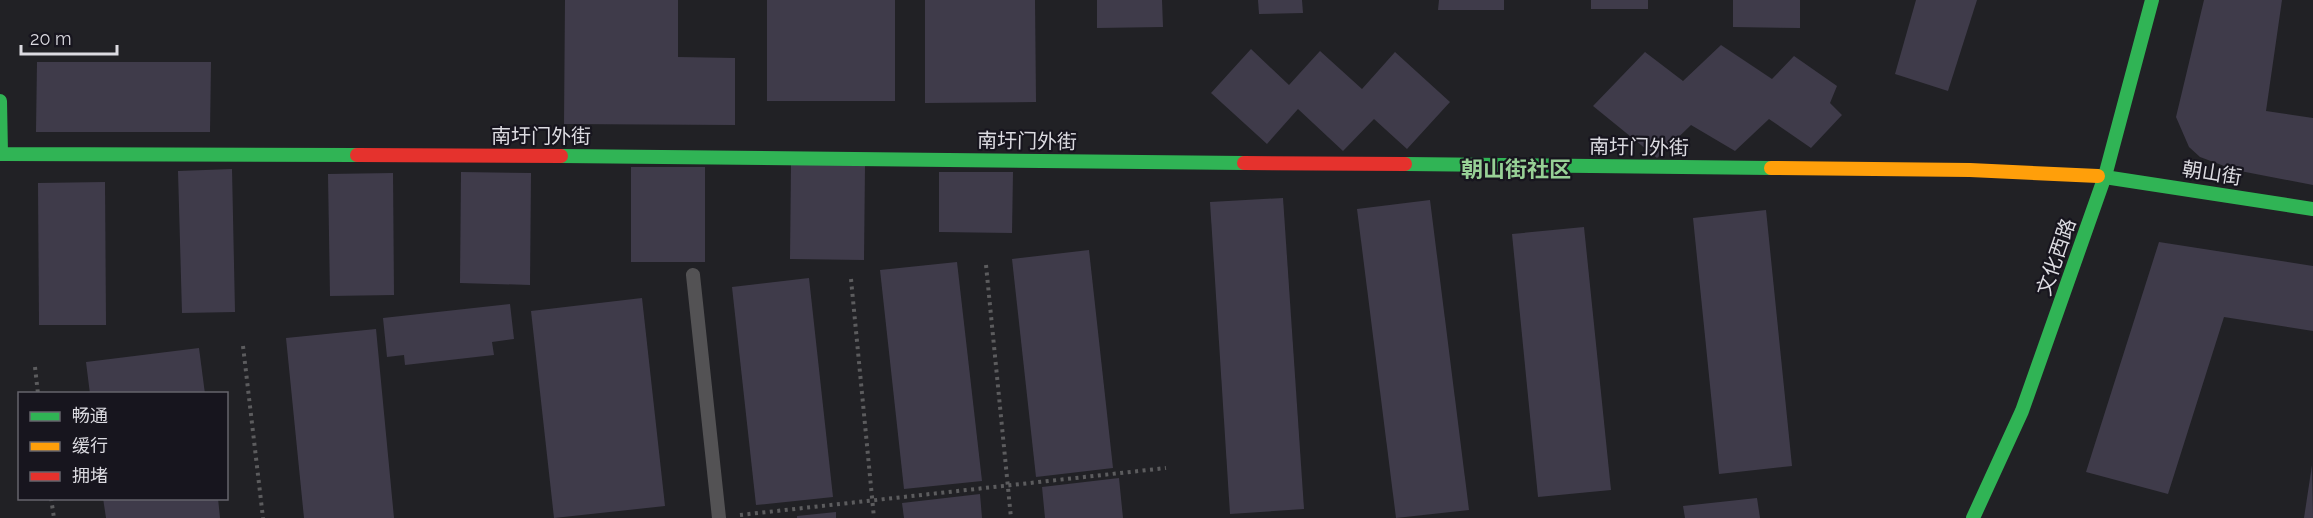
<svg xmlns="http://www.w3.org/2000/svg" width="2313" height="518" font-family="Raleway,'Noto Sans SC',sans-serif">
  <rect width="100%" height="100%" fill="#212125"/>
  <g fill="#3f3b4a">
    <polygon points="565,0 678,0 678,57 735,58 735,125 564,124"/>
    <rect x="767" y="0" width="128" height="101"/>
    <polygon points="925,0 1035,0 1036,102 925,103"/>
    <polygon points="1097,0 1162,0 1163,27 1097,28"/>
    <polygon points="1258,0 1302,0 1303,13 1259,14"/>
    <polygon points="1439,0 1504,0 1504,10 1438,10"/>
    <rect x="1591" y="0" width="57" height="9"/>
    <polygon points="1733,0 1800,0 1800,28 1733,27"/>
    <polygon points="1916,0 1977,0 1948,91 1895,74"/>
    <polygon points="2204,0 2282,0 2266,111 2313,118 2313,185 2235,170 2200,157 2189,147 2176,117"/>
    <polygon points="1721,45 1772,79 1794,56 1837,86 1830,103 1842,115 1811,148 1769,119 1735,151 1691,125 1657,158 1593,106 1645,52 1683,81"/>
    <polygon points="1251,49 1289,85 1320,51 1362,89 1395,52 1450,102 1407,149 1374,119 1343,151 1298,109 1267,144 1211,93"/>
    <polygon points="37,62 211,62 210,132 36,132"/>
    <polygon points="791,165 865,165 864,260 790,259"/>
    <rect x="631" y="167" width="74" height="95"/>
    <polygon points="232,169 235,312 182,313 178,171"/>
    <polygon points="461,172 531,173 530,285 460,283"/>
    <polygon points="939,172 1013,172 1012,233 939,232"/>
    <polygon points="393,173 394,295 330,296 328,174"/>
    <polygon points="105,182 106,325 39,325 38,183"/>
    <polygon points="1283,198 1304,509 1230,514 1210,202"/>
    <polygon points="1430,200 1469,510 1396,518 1357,209"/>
    <polygon points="1766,210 1792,466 1719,474 1693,218"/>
    <polygon points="1584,227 1611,490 1538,497 1512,234"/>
    <polygon points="2159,242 2313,266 2313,331 2224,317 2168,494 2086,472"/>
    <polygon points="1089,250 1113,468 1036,477 1012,259"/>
    <polygon points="957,262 982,481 904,489 880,270"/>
    <polygon points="809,278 833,497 756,505 732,287"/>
    <polygon points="642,298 665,506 554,518 531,311"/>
    <polygon points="510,304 514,339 492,342 494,355 405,365 404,355 387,357 383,318"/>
    <polygon points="376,329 394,518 304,518 286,338"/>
    <polygon points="199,348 205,394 90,394 86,362"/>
    <polygon points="2312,465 2313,518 2304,518"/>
    <polygon points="1119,478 1123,518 1045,518 1042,487"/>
    <polygon points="980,494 982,518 904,518 902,503"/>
    <polygon points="103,498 218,498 220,518 106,518"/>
    <polygon points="1757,498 1760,518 1685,518 1683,506"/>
    <polygon points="836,512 836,518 797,518 797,516"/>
  </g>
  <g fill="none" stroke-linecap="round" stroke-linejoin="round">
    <g stroke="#5c5c5e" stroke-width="4" stroke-dasharray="3 4.5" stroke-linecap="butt">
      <polyline points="986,265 1011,518"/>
      <polyline points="851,279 874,518"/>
      <polyline points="243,346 263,518"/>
      <polyline points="35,367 38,394"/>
      <polyline points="51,498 54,518"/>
      <polyline points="740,515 1166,468"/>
    </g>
    <polyline stroke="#535254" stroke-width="14" points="693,275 719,518"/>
    <g stroke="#30b455" stroke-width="14">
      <polyline points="0,101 1,154 357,155"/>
      <polyline points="561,156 1244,163"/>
      <polyline points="1405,164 1771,168"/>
      <polyline points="2098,176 2313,209"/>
      <polyline points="1973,518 2022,411 2105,176 2152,0"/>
    </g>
    <polyline stroke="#ff9f0a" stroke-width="14" points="1771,168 1970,170 2098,176"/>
    <g stroke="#e5322d" stroke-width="14">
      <polyline points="357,155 561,156"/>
      <polyline points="1244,163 1405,164"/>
    </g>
  </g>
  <g text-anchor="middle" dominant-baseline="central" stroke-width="4.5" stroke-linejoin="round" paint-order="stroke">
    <g font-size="20" fill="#dcdbe1" stroke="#17151e">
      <text x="541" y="136">南圩门外街</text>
      <text transform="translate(1027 141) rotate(1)">南圩门外街</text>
      <text transform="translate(1639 147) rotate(1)">南圩门外街</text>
      <text transform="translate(2212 173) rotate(9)">朝山街</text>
      <text transform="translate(2056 257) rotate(-71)">文化西路</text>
    </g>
    <g font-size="22" font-weight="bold" fill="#97d096" stroke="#17151e">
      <text x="1516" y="169">朝山街社区</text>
    </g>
  </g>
  <rect x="18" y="392" width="210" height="108" fill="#17151e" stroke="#66646c" stroke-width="1.5"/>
  <rect x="30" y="412" width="30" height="9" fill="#30b455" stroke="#66646c" stroke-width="1.5"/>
  <text x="72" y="422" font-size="18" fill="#dcdbe1">畅通</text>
  <rect x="30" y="442" width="30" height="9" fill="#ff9f0a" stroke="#66646c" stroke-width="1.5"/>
  <text x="72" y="452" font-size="18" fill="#dcdbe1">缓行</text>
  <rect x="30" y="472" width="30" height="9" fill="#e5322d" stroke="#66646c" stroke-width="1.5"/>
  <text x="72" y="482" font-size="18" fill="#dcdbe1">拥堵</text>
  <path d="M21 45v9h96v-9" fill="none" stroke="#dcdbe1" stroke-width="3"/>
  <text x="30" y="45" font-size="18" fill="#dcdbe1" stroke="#17151e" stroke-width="4.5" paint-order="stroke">20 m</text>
</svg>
